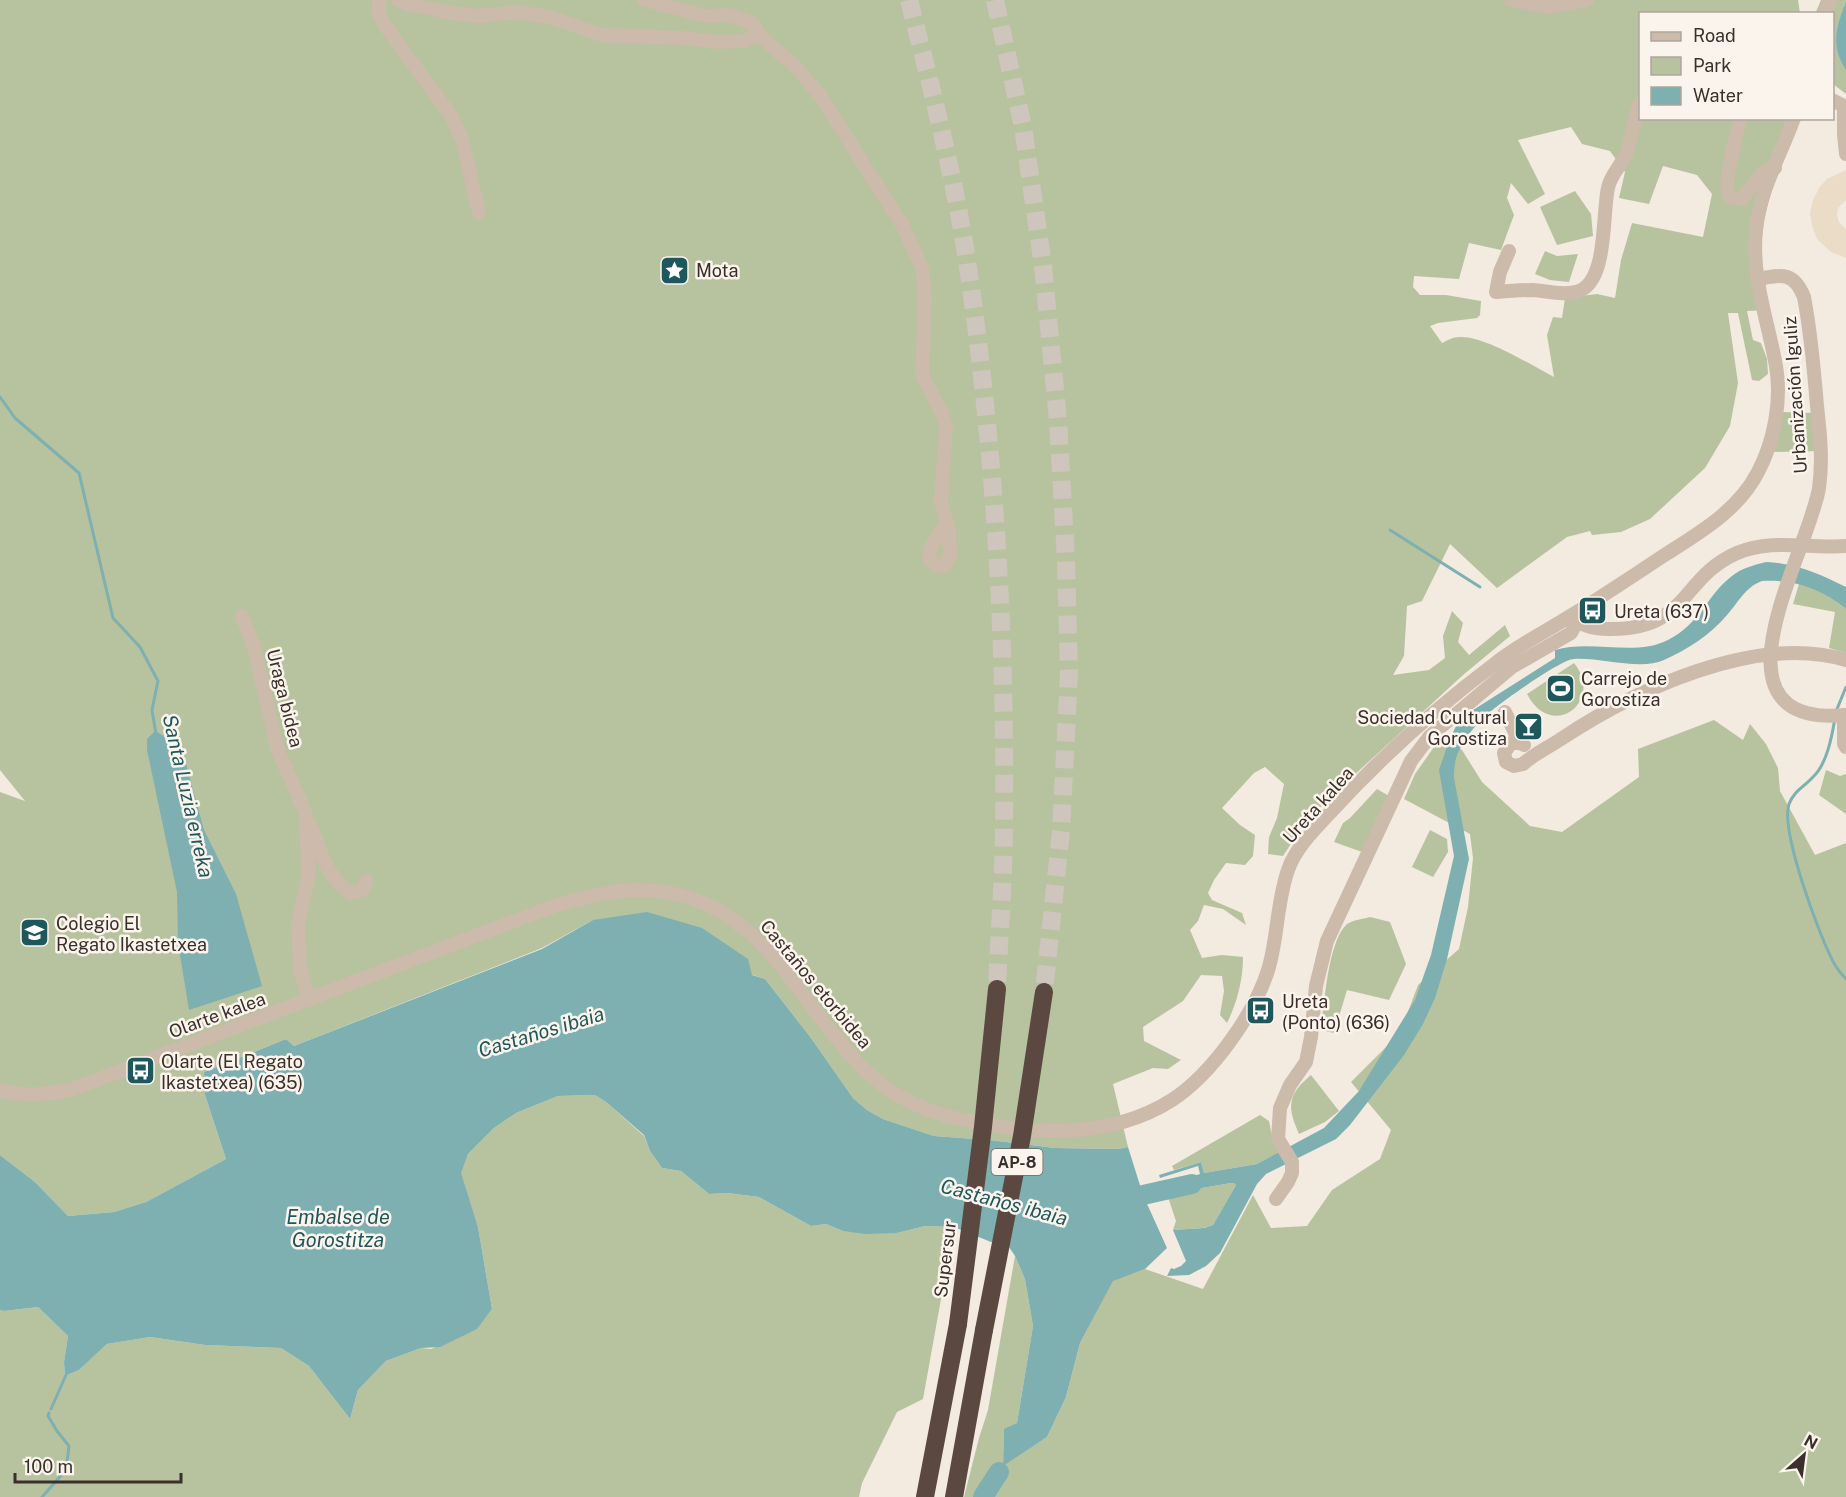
<svg xmlns="http://www.w3.org/2000/svg" width="1846" height="1497" font-family="'Public Sans',sans-serif">
  <rect width="100%" height="100%" fill="#f3eae0"/>
  <g fill="#b7c39f" fill-rule="evenodd">
    <path d="M 0,0 L 1798,0 L 1800,13 L 1640,14 L 1640,118 L 1800,119 C 1781,161 1761,208 1761,255 C 1761,273 1766,292 1768,310 L 1747,311 L 1753,340 L 1761,343 L 1767,359 L 1768,374 L 1759,381 L 1752,380 L 1738,313 L 1728,313 L 1738,383 L 1730,426 L 1705,468 L 1650,519 L 1621,532 L 1592,535 L 1590,531 L 1567,537 L 1497,588 L 1450,544 L 1422,601 L 1407,606 L 1404,656 L 1393,675 L 1429,670 L 1445,658 L 1443,636 L 1452,611 L 1463,623 L 1458,642 L 1469,655 L 1505,625 L 1510,636 L 1463,675 L 1326,801 L 1300,830 L 1283,856 L 1268,854 L 1269,837 L 1277,818 L 1284,784 L 1265,767 L 1254,773 L 1222,808 L 1240,825 L 1255,835 L 1253,856 L 1245,865 L 1226,863 L 1214,880 L 1208,893 L 1212,900 L 1242,913 L 1246,925 L 1223,909 L 1204,905 L 1198,921 L 1190,930 L 1202,958 L 1222,955 L 1243,957 C 1243,980 1237,1003 1227,1023 L 1220,1015 L 1224,991 L 1222,976 L 1201,975 L 1183,1001 L 1143,1027 L 1144,1041 L 1181,1060 L 1168,1069 L 1153,1068 L 1113,1084 L 1128,1147 L 1118,1149 L 1055,1148 L 989,1140 L 934,1136 L 883,1119 L 867,1110 L 853,1098 L 811,1038 L 765,979 L 593,920 L 542,948 L 294,1046 L 286,1039 L 204,1072 L 205,1095 L 226,1159 L 146,1202 L 114,1212 L 68,1216 L 35,1182 L 0,1155 L 0,792 L 25,801 L 0,770 ZM 1571,127 L 1582,144 L 1610,151 L 1625,172 L 1619,198 L 1649,204 L 1663,166 L 1697,175 L 1712,194 L 1703,237 L 1632,223 L 1621,260 L 1615,298 L 1597,294 L 1565,298 L 1562,318 L 1553,317 L 1547,335 L 1554,377 C 1531,365 1485,336 1460,337 C 1453,337 1448,340 1442,343 L 1430,326 L 1438,323 L 1477,318 L 1480,315 L 1481,301 L 1446,295 L 1420,295 L 1413,287 L 1414,276 L 1459,279 L 1469,243 L 1501,250 L 1514,215 L 1507,198 L 1511,183 L 1528,204 L 1545,194 L 1518,140 Z"/>
    <polygon points="1821,0 1846,0 1846,94 1833,84 1832,14 1815,14"/>
    <polygon points="1575,191 1591,214 1593,236 1557,245 1540,207"/>
    <polygon points="1545,251 1557,256 1578,254 1569,282 1550,280 1535,274"/>
    <polygon points="1781,412 1814,413 1817,451 1773,452"/>
    <path d="M 1799,584 C 1818,588 1832,597 1846,609 L 1846,653 L 1829,648 L 1835,612 L 1793,604 Z"/>
    <path d="M 1574,663 C 1605,701 1552,742 1527,694 Z"/>
    <polygon points="1714,720 1743,740 1750,724 1766,744 1778,768 1780,791 1815,855 1846,843 1846,1497 964,1497 979,1438 988,1410 1015,1256 1025,1279 1033,1326 1017,1423 1004,1430 1003,1465 1047,1437 1066,1397 1080,1343 1113,1280 1145,1269 1203,1289 1253,1195 1271,1228 1307,1226 1332,1190 1380,1159 1391,1130 1351,1082 1389,1044 1406,1017 1418,985 1459,949 1468,907 1473,858 1470,834 1404,799 1415,774 1441,737 1462,750 1482,782 1530,826 1562,832 1639,777 1638,749"/>
    <polygon points="1826,770 1840,776 1846,774 1846,814 1819,795"/>
    <polygon points="1377,789 1389,796 1362,852 1334,842 1343,823 1350,818"/>
    <polygon points="1430,830 1447,839 1448,852 1433,877 1412,867"/>
    <path d="M 1370,917 L 1390,922 L 1406,964 L 1389,1000 L 1347,990 L 1334,1033 L 1321,1030 C 1324,1005 1328,941 1347,924 C 1353,920 1363,919 1370,917 Z"/>
    <path d="M 1311,1075 L 1339,1111 L 1325,1122 L 1299,1134 C 1287,1107 1287,1095 1311,1075 Z"/>
    <polygon points="595,1095 606,1102 644,1136 650,1151 662,1168 681,1171 709,1194 727,1193 759,1197 811,1226 826,1224 843,1231 897,1233 925,1226 954,1227 923,1399 897,1412 862,1483 859,1497 0,1497 0,1310 4,1311 38,1307 68,1336 64,1362 65,1376 79,1370 107,1344 150,1337 205,1345 281,1348 309,1366 350,1419 358,1390 386,1361 421,1348 431,1349 476,1329 492,1309 478,1227 460,1173 468,1154 494,1128 516,1113 558,1096"/>
    <polygon points="1260,1115 1269,1121 1273,1141 1280,1152 1257,1164 1204,1173 1201,1162 1174,1170 1172,1166"/>
    <polygon points="1231,1183 1235,1183 1236,1185 1213,1225 1203,1228 1173,1230 1176,1221 1167,1194"/>
  </g>
  <polygon fill="#ebdcc7" points="1846,170 1846,200 1838,208 1837,215 1839,222 1846,229 1846,258 1831,252 1817,239 1812,225 1810,213 1813,200 1819,188 1827,179"/>
  <g fill="#7eafb1">
    <path d="M 1846,2 L 1846,70 C 1830,45 1836,28 1846,2 Z"/>
    <path d="M 1766,562 C 1795,563 1820,574 1846,587 L 1846,609 C 1822,589 1794,579 1762,581 C 1745,587 1738,603 1727,615 C 1710,635 1688,649 1664,660 C 1640,671 1600,657 1574,659 C 1561,659 1494,707 1483,718 C 1475,726 1466,737 1461,747 C 1455,756 1454,767 1454,778 L 1469,859 L 1447,959 L 1435,998 L 1423,1024 L 1404,1055 L 1350,1125 L 1336,1139 L 1266,1174 L 1257,1184 L 1220,1253 L 1206,1266 L 1189,1275 L 1167,1276 L 1171,1268 L 1174,1269 L 1181,1266 L 1186,1261 L 1173,1230 L 1204,1228 L 1213,1225 L 1236,1185 L 1234,1183 L 1231,1183 L 1167,1194 L 1164,1185 L 1200,1174 L 1198,1166 L 1160,1178 L 1159,1175 L 1201,1162 L 1204,1173 L 1257,1164 L 1324,1128 L 1359,1091 L 1415,1000 L 1431,955 L 1454,856 L 1439,770 L 1449,741 L 1456,726 L 1470,712 L 1555,658 L 1555,650 C 1591,639 1635,657 1668,640 C 1700,624 1707,595 1732,576 C 1742,568 1754,565 1766,562 Z"/>
    <polygon points="155,731 169,739 183,753 204,830 236,894 262,986 189,1010 178,943 177,892 147,750 147,739"/>
    <polygon points="647,912 702,928 748,959 752,975 765,979 811,1038 853,1098 867,1110 883,1119 934,1136 989,1140 1055,1148 1118,1149 1128,1147 1143,1195 1167,1248 1145,1269 1113,1281 1080,1343 1066,1397 1047,1437 1003,1466 1004,1429 1017,1423 1033,1326 1025,1279 1015,1256 1005,1241 991,1242 954,1227 925,1226 897,1233 865,1234 843,1231 826,1224 811,1226 759,1197 727,1193 709,1194 681,1171 662,1168 650,1151 644,1135 606,1102 595,1095 558,1096 516,1113 494,1128 468,1154 461,1173 478,1227 492,1309 477,1329 440,1347 421,1348 386,1361 358,1390 350,1419 309,1366 281,1348 205,1345 150,1337 107,1344 79,1370 65,1376 64,1362 68,1336 38,1307 4,1311 0,1310 0,1155 35,1182 68,1216 114,1212 146,1202 226,1159 205,1095 204,1072 286,1039 294,1046 542,949 593,920"/>
  </g>
  <g fill="none" stroke-linecap="round" stroke-linejoin="round">
    <g stroke="#7eafb1" stroke-width="3">
      <polyline points="0,397 15,418 79,473 113,618 140,647 158,681 152,710 156,734"/>
      <polyline points="1390,530 1480,587"/>
      <polyline points="1837,709 1846,687"/>
      <path d="M 1835,718 C 1832,736 1827,764 1813,777 C 1804,787 1794,791 1789,804 C 1780,830 1820,939 1835,965 C 1838,970 1842,975 1846,979"/>
      <polyline points="51,1409 66,1375"/>
      <polyline points="42,1497 66,1470 69,1446 57,1431 48,1416 49,1413"/>
    </g>
    <g stroke="#7eafb1" stroke-width="20">
      <polyline points="1119,1204 1143,1195 1192,1184"/>
      <polyline points="983,1497 999,1472"/>
    </g>
    <g stroke="#cec5bc" stroke-width="18" stroke-dasharray="18 9" stroke-linecap="butt">
      <path d="M 909,0 C 932,90 956,182 969,274 C 995,456 1006,640 1004,824 C 1004,879 999,934 997,989"/>
      <polyline points="995,0 1023,127 1043,266 1058,420 1066,560 1069,674 1061,831 1044,992"/>
    </g>
    <g stroke="#ccbaab" stroke-width="14">
      <path d="M 380,0 C 376,11 381,18 386,27 L 452,117 L 462,139 L 479,213"/>
      <polyline points="398,0 408,4 451,13 479,16 516,12 550,17 601,35 682,38 718,42 745,41 759,35 753,23 729,15 706,16 644,0"/>
      <polyline points="1511,0 1547,7 1587,0"/>
      <polyline points="1824,14 1830,0"/>
      <polyline points="759,35 796,67 821,97 903,226 922,268 925,297 922,375 941,411 946,425 941,502 949,531 950,556 945,565 938,566 931,561 929,555 931,547 946,522"/>
      <polyline points="1832,100 1846,107"/>
      <polyline points="1844,106 1844,134 1846,154"/>
      <path d="M 1740,118 C 1738,133 1722,184 1729,195 C 1732,199 1737,199 1742,199 L 1762,173 L 1775,168"/>
      <path d="M 1509,251 L 1500,272 L 1496,292 C 1508,291 1521,290 1533,290 C 1548,291 1565,296 1579,291 C 1608,280 1602,214 1608,188 C 1610,176 1620,167 1625,156 C 1633,139 1632,120 1640,103"/>
      <path d="M 1759,279 C 1782,274 1794,272 1804,297 C 1811,333 1814,369 1817,406 C 1820,433 1823,461 1819,488 C 1809,552 1700,728 1846,715"/>
      <polyline points="242,616 254,647 278,751 305,811 309,873 298,924 300,968 309,1000"/>
      <path d="M 1572,616 C 1580,626 1596,629 1609,629 C 1689,630 1680,578 1737,553 C 1772,538 1809,549 1846,546"/>
      <polyline points="1505,712 1520,743 1524,745"/>
      <polyline points="1844,715 1844,744 1846,747"/>
      <path d="M 1520,743 L 1511,743 L 1504,753 L 1506,762 L 1514,766 L 1523,764 C 1534,754 1549,747 1561,739 C 1635,690 1756,633 1846,660"/>
      <path d="M 310,824 C 319,847 327,880 351,893 L 363,890 L 366,881"/>
      <path d="M 0,1090 C 24,1097 46,1094 70,1090 L 557,905 C 583,898 608,891 634,890 C 759,888 791,997 865,1070 C 888,1093 920,1109 951,1117 C 1023,1135 1108,1141 1172,1100 C 1212,1074 1256,1012 1269,967 C 1278,935 1277,901 1288,870 C 1295,849 1314,830 1329,814 C 1379,759 1437,707 1497,662 C 1520,644 1547,631 1572,615 C 1603,596 1633,576 1663,556 C 1699,533 1738,511 1758,472 C 1774,442 1782,400 1776,366 C 1768,321 1751,277 1756,230 C 1759,192 1781,154 1794,118"/>
      <polyline points="1276,1199 1288,1182 1292,1173 1292,1162 1278,1139 1280,1108 1290,1085 1306,1062 1311,1037 1316,986 1327,941 1411,761 1430,736 1512,667 1571,633 1577,622"/>
    </g>
    <g stroke="#5b4941" stroke-width="18">
      <polyline points="925,1497 958,1324"/>
      <polyline points="954,1497 984,1330"/>
    </g>
    <g stroke="#5b4941" stroke-width="18">
      <polyline points="958,1324 983,1127 997,989"/>
      <polyline points="984,1330 1022,1136 1044,992"/>
    </g>
  </g>
  <defs>
    <symbol id="sight-square" viewBox="-11 -11 22 22"><rect x="-9" y="-9" width="18" height="18" rx="4" fill="#1f585c" stroke="#fbf4ed"/><path d="M0-6L1.8-2.2L6-1.7L2.9 1.2L3.7 5.4L0 3.3L-3.7 5.4L-2.9 1.2L-6-1.7L-1.8-2.2Z" fill="#fff"/></symbol>
    <symbol id="bus-square" viewBox="-11 -11 22 22"><rect x="-9" y="-9" width="18" height="18" rx="4" fill="#1f585c" stroke="#fbf4ed"/><path d="M-5-6H5V4H4V6H2V4H-2V6H-4V4H-5ZM-3.5-4V0h7V-4ZM-3.5 1.2v1.5H-2V1.2ZM2 1.2v1.5H3.5V1.2Z" fill="#fff"/></symbol>
    <symbol id="stadium-square" viewBox="-11 -11 22 22"><rect x="-9" y="-9" width="18" height="18" rx="4" fill="#1f585c" stroke="#fbf4ed"/><path d="M0-5a6.5 5 0 1 0 0 10a6.5 5 0 1 0 0-10ZM-3.5-1.8h7v3.6h-7Z" fill="#fff"/></symbol>
    <symbol id="bar-square" viewBox="-11 -11 22 22"><rect x="-9" y="-9" width="18" height="18" rx="4" fill="#1f585c" stroke="#fbf4ed"/><path d="M-6-5H6L.8 .8V4.5H3.5V6h-7V4.5H-.8V.8Z" fill="#fff"/></symbol>
    <symbol id="school-square" viewBox="-11 -11 22 22"><rect x="-9" y="-9" width="18" height="18" rx="4" fill="#1f585c" stroke="#fbf4ed"/><path d="M0-5L7-2L0 1L-7-2ZM-4 1L0 2.5L4 1V4Q0 6-4 4Z" fill="#fff"/></symbol>
  </defs>
  <g fill-rule="evenodd">
    <use href="#sight-square" x="658" y="254" width="33" height="33"/>
    <use href="#bus-square" x="1576" y="594" width="33" height="33"/>
    <use href="#stadium-square" x="1544" y="672" width="33" height="33"/>
    <use href="#bar-square" x="1512" y="710" width="33" height="33"/>
    <use href="#school-square" x="18" y="916" width="33" height="33"/>
    <use href="#bus-square" x="1244" y="994" width="33" height="33"/>
    <use href="#bus-square" x="124" y="1054" width="33" height="33"/>
  </g>
  <g text-anchor="middle" dominant-baseline="central" stroke-width="5" stroke-linejoin="round" paint-order="stroke">
    <rect fill="#fbf4ed" stroke="#746a64" stroke-width="1.5" x="991.5" y="1149" width="51" height="26" rx="4.5"/>
    <g font-size="16" font-weight="bold" fill="#3a2f2a">
      <text x="1017" y="1162">AP-8</text>
    </g>
    <g font-size="18" fill="#3a2f2a" stroke="#fbf4ed" text-anchor="start">
      <text x="696" y="270">Mota</text>
      <text x="1614" y="611">Ureta (637)</text>
      <text x="1581" y="678">Carrejo de<tspan x="1581" dy="21">Gorostiza</tspan></text>
      <text x="1507" y="717" text-anchor="end">Sociedad Cultural<tspan x="1507" dy="21">Gorostiza</tspan></text>
      <text x="56" y="923">Colegio El<tspan x="56" dy="21">Regato Ikastetxea</tspan></text>
      <text x="1282" y="1001">Ureta<tspan x="1282" dy="21">(Ponto) (636)</tspan></text>
      <text x="161" y="1061">Olarte (El Regato<tspan x="161" dy="21">Ikastetxea) (635)</tspan></text>
    </g>
    <g font-size="18" fill="#3a2f2a" stroke="#fbf4ed">
      <text transform="translate(1795 395) rotate(-94)">Urbanización Iguliz</text>
      <text transform="translate(285 698) rotate(76)">Uraga bidea</text>
      <text transform="translate(1318 805) rotate(-48)">Ureta kalea</text>
      <text transform="translate(816 984) rotate(50)">Castaños etorbidea</text>
      <text transform="translate(217 1015) rotate(-20)">Olarte kalea</text>
      <text transform="translate(945 1259) rotate(-83)">Supersur</text>
    </g>
    <g font-size="20" font-style="italic" fill="#1f585c" stroke="#fbf4ed">
      <text transform="translate(188 796) rotate(77)">Santa Luzia erreka</text>
      <text transform="translate(541 1032) rotate(-17)">Castaños ibaia</text>
      <text transform="translate(1004 1202) rotate(15)">Castaños ibaia</text>
      <text x="338" y="1217">Embalse de<tspan x="338" dy="23">Gorostitza</tspan></text>
    </g>
  </g>
  <rect x="1639" y="12" width="195" height="108" fill="#fbf4ed" stroke="#aea59f" stroke-width="1.5"/>
  <rect x="1651" y="32" width="30" height="9" fill="#ccbaab" stroke="#aea59f" stroke-width="1.5"/>
  <text x="1693" y="42" font-size="18" fill="#3a2f2a">Road</text>
  <rect x="1651" y="57" width="30" height="18" fill="#b7c39f" stroke="#aea59f" stroke-width="1.5"/>
  <text x="1693" y="72" font-size="18" fill="#3a2f2a">Park</text>
  <rect x="1651" y="87" width="30" height="18" fill="#7eafb1" stroke="#aea59f" stroke-width="1.5"/>
  <text x="1693" y="102" font-size="18" fill="#3a2f2a">Water</text>
  <g transform="translate(1804 1455) rotate(28)" stroke="#fbf4ed" stroke-width="4.5" paint-order="stroke">
  <path d="M0-4.5L10 22L0 15L-10 22Z" fill="#3a2f2a"/>
  <text y="-9" font-size="16" font-weight="bold" text-anchor="middle" fill="#3a2f2a">N</text>
  </g>
  <path d="M15 1473v9h166v-9" fill="none" stroke="#3a2f2a" stroke-width="3"/>
  <text x="24" y="1473" font-size="18" fill="#3a2f2a" stroke="#fbf4ed" stroke-width="4.5" paint-order="stroke">100 m</text>
</svg>
